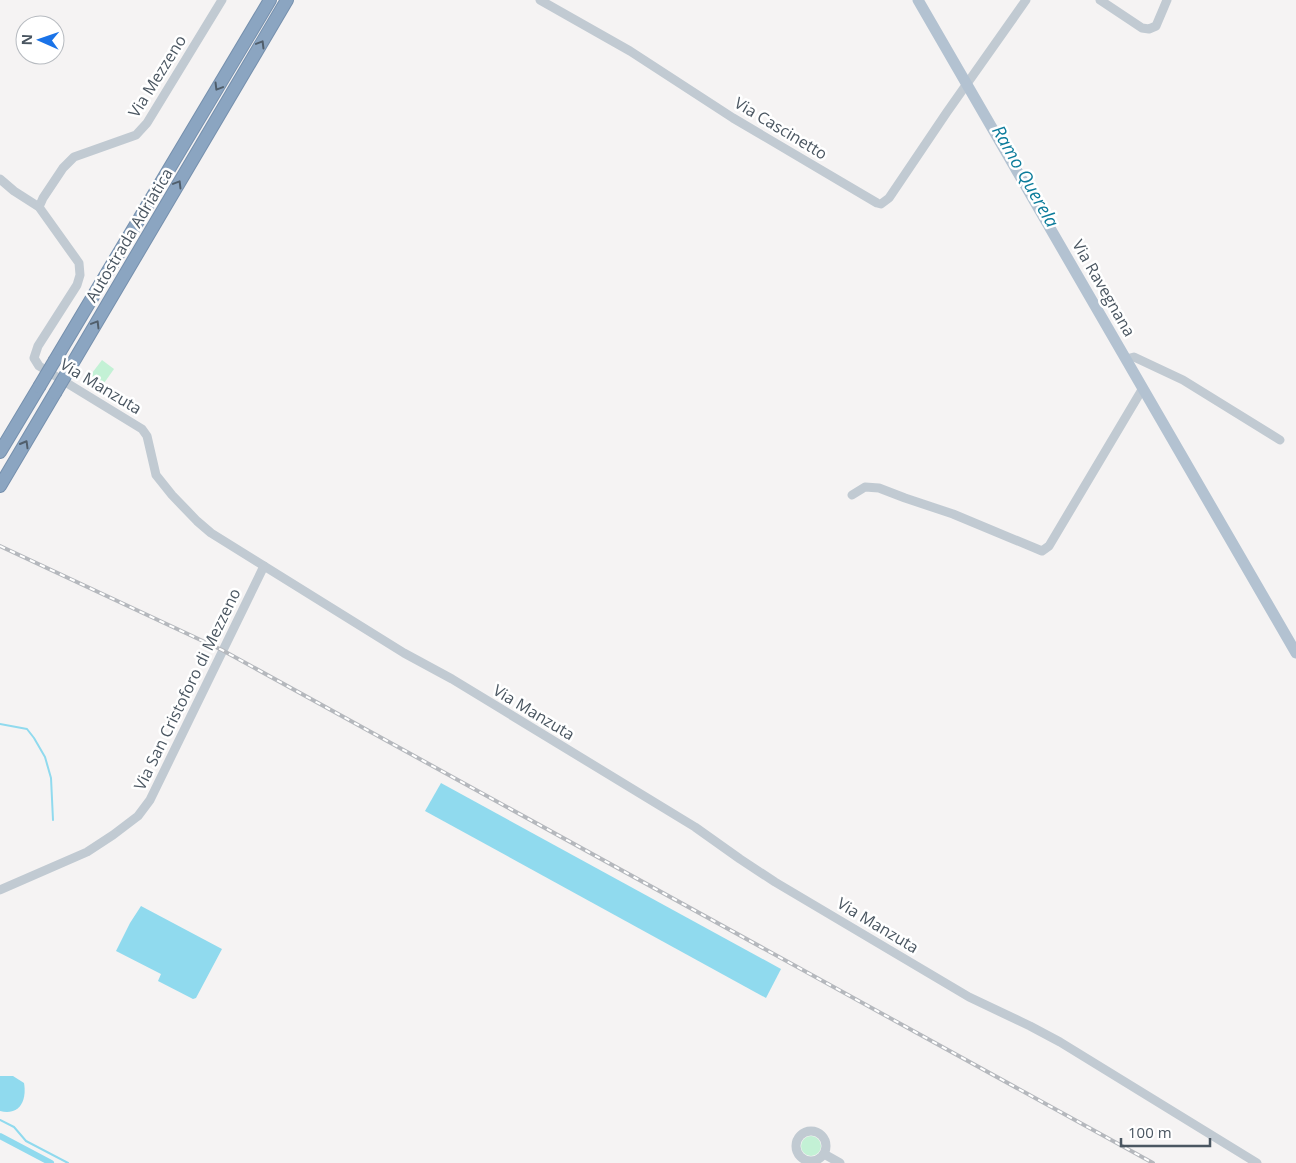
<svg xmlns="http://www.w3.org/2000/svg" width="1296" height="1163" font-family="'Open Sans',sans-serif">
  <rect width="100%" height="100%" fill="#f5f3f3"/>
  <g fill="#c3f1d5">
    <polygon points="102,360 114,369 102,386 89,377"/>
    <circle cx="811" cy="1146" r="10"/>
  </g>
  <g fill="#90daee">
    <polygon points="441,783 781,969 766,998 425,811"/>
    <polygon points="141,906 222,949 196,998 193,999 158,981 161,974 116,951 130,923"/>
    <path d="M 0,1076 L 13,1076 L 24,1083 C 27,1100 20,1116 0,1111 Z"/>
  </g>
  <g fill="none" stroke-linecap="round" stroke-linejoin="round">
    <g stroke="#90daee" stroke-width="2">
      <polyline points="0,724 27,729 34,738 45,757 51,778 53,820"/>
      <polyline points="0,1120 14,1127 26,1141 68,1163"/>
    </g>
    <polyline stroke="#90daee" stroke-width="6" points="0,1136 51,1163"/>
    <defs>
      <g id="highway">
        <polyline points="55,360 270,0"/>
        <polyline points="71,366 287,0"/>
        <polyline points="0,452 39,387"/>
        <polyline points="0,486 55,393"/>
      </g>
    </defs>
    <use href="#highway" stroke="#7690ad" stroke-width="14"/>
    <g stroke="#c1cad2" stroke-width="9">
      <polyline points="540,0 630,51 733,118 877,203 881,204 889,198 947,112 1026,0"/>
      <polyline points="1100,0 1142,28 1149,29 1156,26 1167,0"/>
      <polyline points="0,179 14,191 39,207 79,263 80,275 77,285 38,346 34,358 39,366 142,429 147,436 156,475 172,495 197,521 211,533 404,653 452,679 695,827 740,859 775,882 969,997 1030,1026 1060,1042 1257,1163"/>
      <polyline points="39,207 43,198 63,168 74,157 136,135 147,123 222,0"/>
      <polyline points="1126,359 1134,357 1183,380 1280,440"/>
      <polyline points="852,495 865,487 879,488 905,498 953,514 1042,551 1049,546 1143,388"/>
      <polyline points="0,890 87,852 113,835 138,816 150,800 264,566"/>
      <circle cx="811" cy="1146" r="15"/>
      <polyline points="824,1154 840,1163"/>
    </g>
    <polyline stroke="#b3c2d1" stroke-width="11" points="918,0 1296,653"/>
    <use href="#highway" stroke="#8ba5c1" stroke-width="12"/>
    <defs>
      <polyline id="rail" points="0,546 222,650 1153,1163"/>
    </defs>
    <use href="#rail" stroke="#b5b8bd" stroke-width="4"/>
    <use href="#rail" stroke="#fff" stroke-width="2" stroke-dasharray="5.5" stroke-linecap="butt"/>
    <defs>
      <g id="highway-bridge">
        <polyline points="39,387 55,360"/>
        <polyline points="55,393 71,366"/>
      </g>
    </defs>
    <use href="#highway-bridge" stroke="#7690ad" stroke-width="14" stroke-linecap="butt"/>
    <use href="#highway-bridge" stroke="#8ba5c1" stroke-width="12"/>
  </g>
  <defs><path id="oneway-chevron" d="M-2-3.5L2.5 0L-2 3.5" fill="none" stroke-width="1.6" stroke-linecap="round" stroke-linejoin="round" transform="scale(1.25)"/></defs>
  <g stroke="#505e6b">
    <use href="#oneway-chevron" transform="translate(261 44) rotate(-59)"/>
    <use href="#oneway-chevron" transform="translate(218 87) rotate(121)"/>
    <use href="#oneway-chevron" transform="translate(178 184) rotate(-59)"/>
    <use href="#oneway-chevron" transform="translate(96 324) rotate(-59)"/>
    <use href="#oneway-chevron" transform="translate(25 444) rotate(-60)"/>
  </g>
  <g text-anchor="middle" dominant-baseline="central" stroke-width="5" stroke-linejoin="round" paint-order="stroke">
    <g font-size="16" fill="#4a5661" stroke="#fff">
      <text transform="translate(157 76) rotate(-58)">Via Mezzeno</text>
      <text transform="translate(781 128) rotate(31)">Via Cascinetto</text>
      <text transform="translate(129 235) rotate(-59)">Autostrada Adriatica</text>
      <text transform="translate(1104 288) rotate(60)">Via Ravegnana</text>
      <text transform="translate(101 386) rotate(31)">Via Manzuta</text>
      <text transform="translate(187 689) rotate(-64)">Via San Cristoforo di Mezzeno</text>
      <text transform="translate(534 712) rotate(31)">Via Manzuta</text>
      <text transform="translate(878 925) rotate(31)">Via Manzuta</text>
    </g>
    <g font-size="18" font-style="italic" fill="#0c7c9b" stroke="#fff">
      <text transform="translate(1026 176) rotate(60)">Ramo Querela</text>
    </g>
  </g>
  <g transform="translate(40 40) rotate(272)"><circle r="24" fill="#ffffff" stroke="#b7bbc0"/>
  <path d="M0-4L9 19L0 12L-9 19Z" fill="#1a73e8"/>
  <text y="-8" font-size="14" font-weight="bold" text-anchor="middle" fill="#4a5661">N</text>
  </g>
  <path d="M1121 1138v8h89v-8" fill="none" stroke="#4a5661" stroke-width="2.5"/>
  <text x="1128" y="1138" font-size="15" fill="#4a5661" stroke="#ffffff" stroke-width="4" paint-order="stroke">100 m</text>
</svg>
